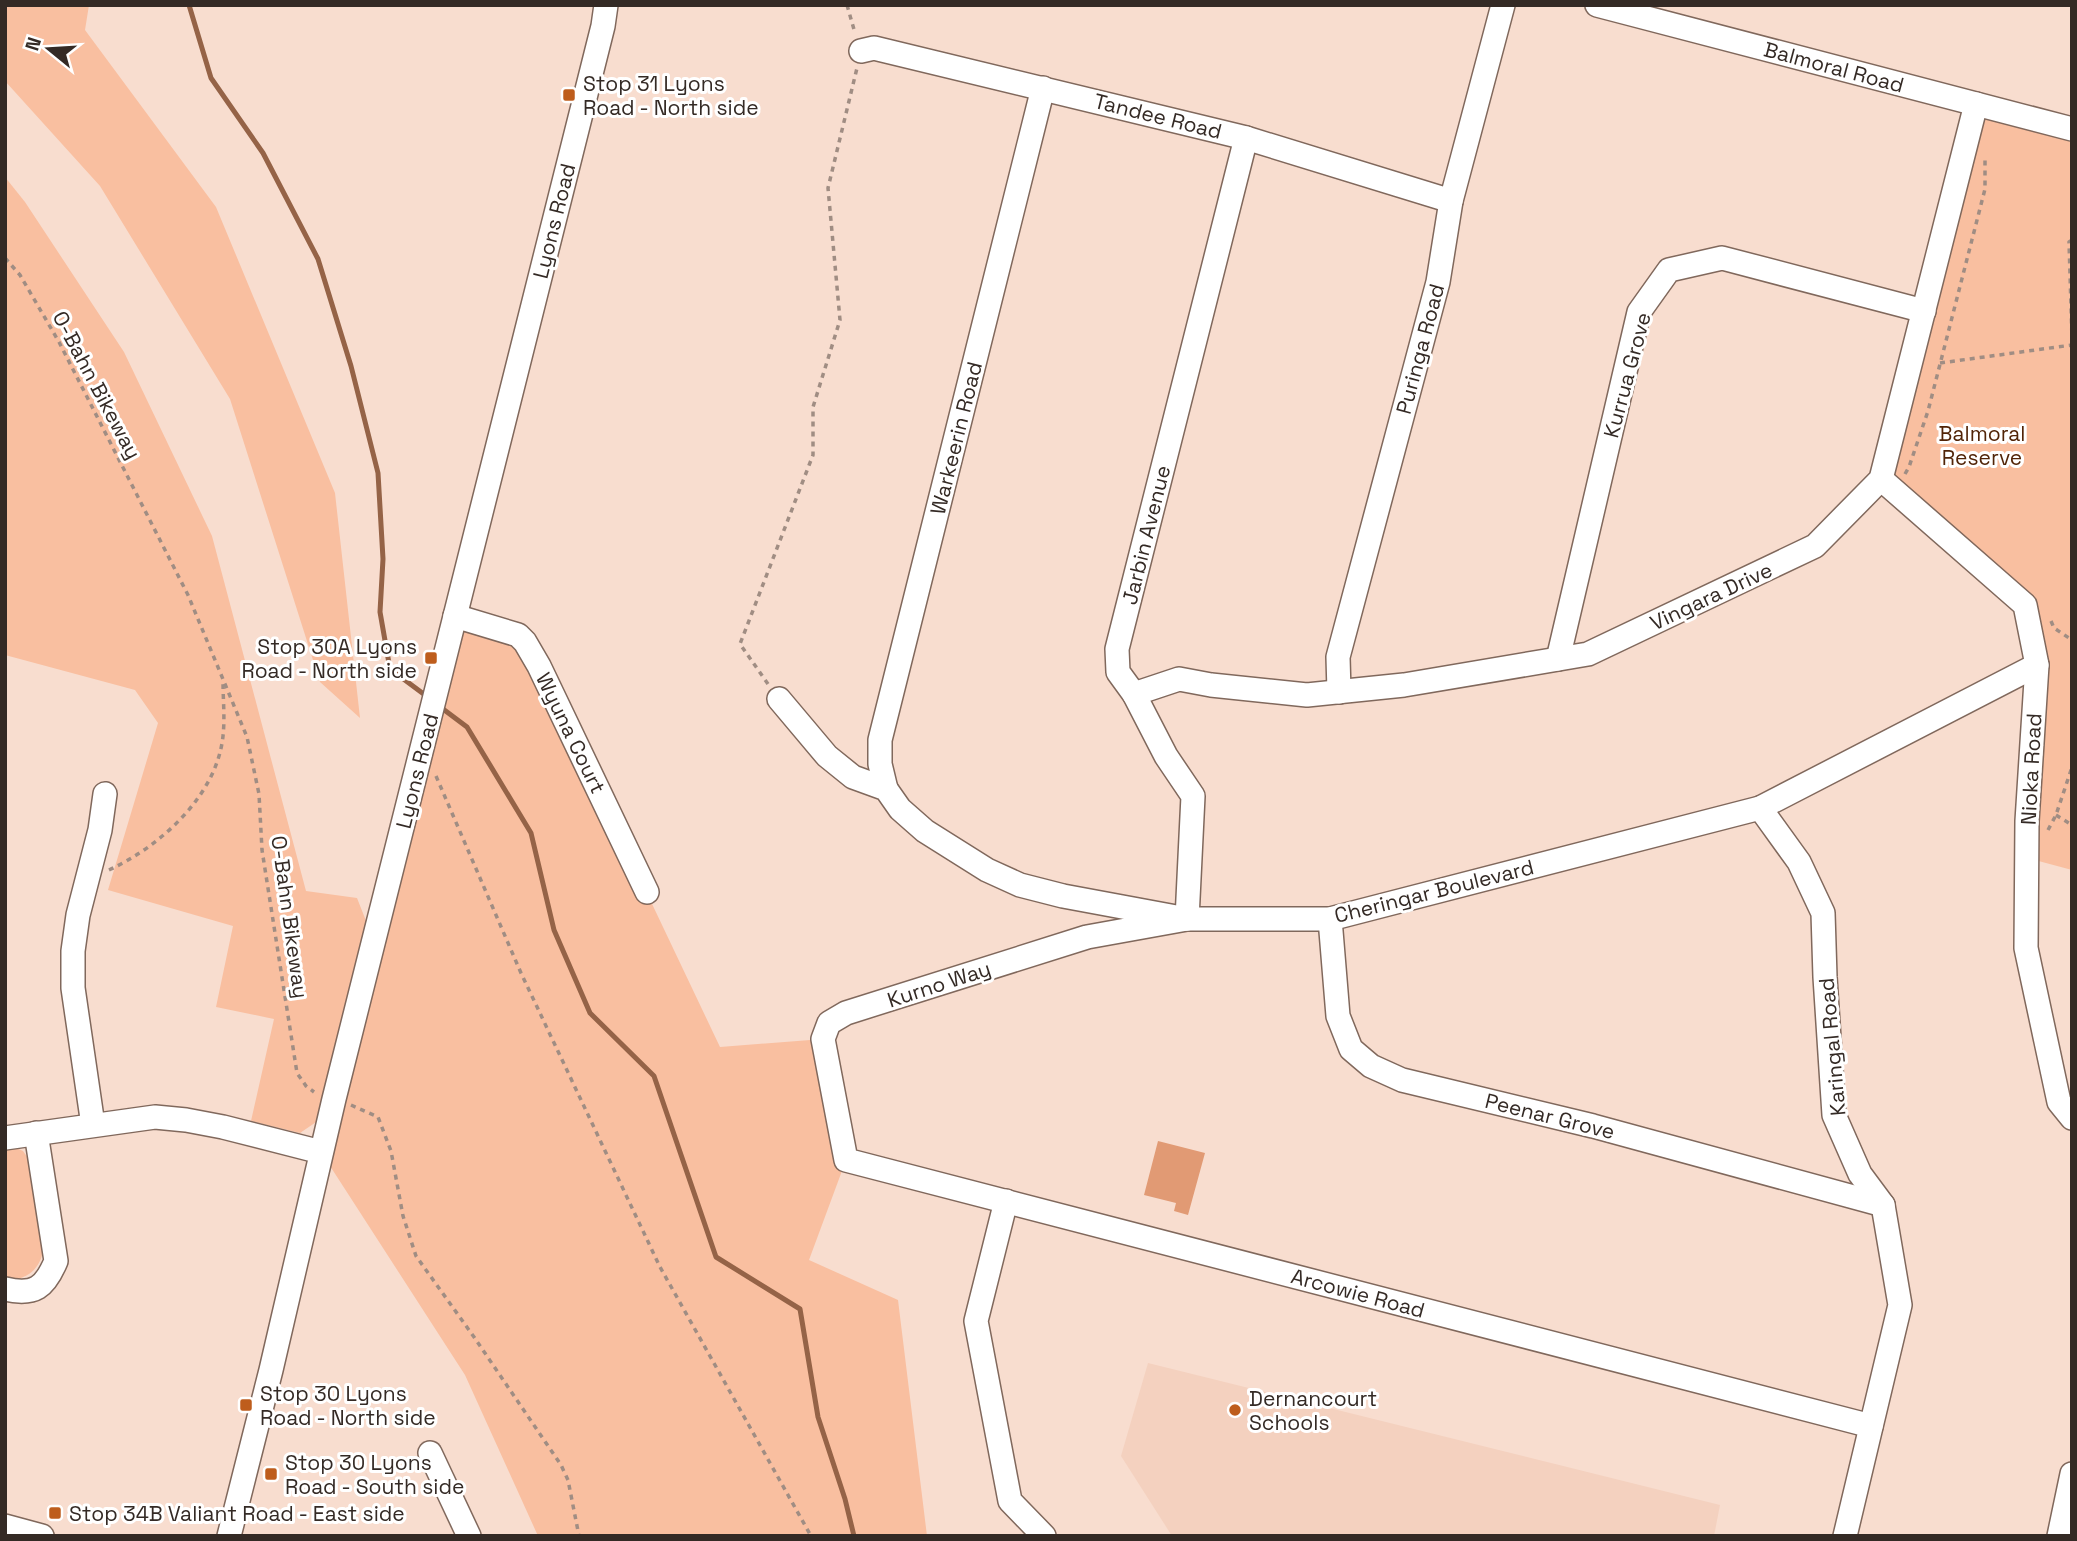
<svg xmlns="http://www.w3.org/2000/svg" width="2077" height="1541" font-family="'Space Grotesk',sans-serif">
  <rect width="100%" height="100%" fill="#f8ddcf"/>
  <polygon fill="#f4d1bf" points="1148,1363 1720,1505 1714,1536 1172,1536 1121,1456"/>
  <g fill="#f9bfa0">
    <polygon points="5,5 89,5 85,30 216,207 335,493 360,718 320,682 230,399 100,186 5,81"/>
    <polygon points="1976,104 2072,129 2072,870 2027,858 2025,605 1881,479"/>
    <polygon points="5,177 25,202 124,352 212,536 306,891 357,898 370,931 322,1118 300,1133 251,1121 274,1019 216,1007 233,926 108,890 158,723 135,690 5,655"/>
    <polygon points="455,616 498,629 539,666 720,1047 823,1039 846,1160 809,1260 898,1300 927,1536 538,1536 465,1375 321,1152"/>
    <path d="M 12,1146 L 23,1151 L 30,1161 L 43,1250 C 41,1269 24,1283 5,1278 L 5,1147 Z"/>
  </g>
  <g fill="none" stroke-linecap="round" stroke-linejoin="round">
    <g stroke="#956347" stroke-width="5">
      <polyline points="189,5 211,78 263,153 318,259 351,366 378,473 383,559 380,612 390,669 425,695"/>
      <polyline points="443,709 467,727 531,833 554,930 590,1013 654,1076 716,1257 800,1309 818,1417 845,1499 854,1536"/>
    </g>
  </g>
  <polygon fill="#e19a74" points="1158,1141 1205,1153 1188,1215 1174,1211 1176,1203 1144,1195"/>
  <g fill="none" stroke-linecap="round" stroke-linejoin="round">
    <defs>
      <g id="minor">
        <polyline points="1597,5 2072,129"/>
        <polyline points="861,51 874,48 1246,138 1451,201"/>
        <polyline points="1881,479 2025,605 2037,665 2027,821 2026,948 2059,1102 2072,1118"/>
        <polyline points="455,616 518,635 525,642 539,666 647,892"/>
        <polyline points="1558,659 1639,312 1669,270 1722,258 1924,311"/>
        <polyline points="1339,692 1338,657 1438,282 1451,201 1503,5"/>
        <polyline points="1134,694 1179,679 1211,685 1307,695 1404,685 1588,654 1815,546 1881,479 1976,104"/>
        <polyline points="779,699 827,756 853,777 886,789 900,809 925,831 987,870 1020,885 1063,896 1187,919 1330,919 1760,808 2037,665"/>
        <polyline points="886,789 880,764 880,740 1043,88"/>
        <polyline points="1760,808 1799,862 1823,913 1825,977 1834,1115 1860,1174 1883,1205 1900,1305 1845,1536"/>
        <polyline points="1187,919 1087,937 846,1013 829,1023 823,1039 846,1160 1871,1426"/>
        <polyline points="1187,919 1193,796 1166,756 1134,694 1118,672 1117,649 1246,138"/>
        <polyline points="1330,919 1338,1016 1351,1049 1371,1066 1402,1080 1593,1126 1883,1205"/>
        <polyline points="93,1125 73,988 73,951 78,915 100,830 105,794"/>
        <polyline points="5,1138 155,1117 186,1120 223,1127 321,1152"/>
        <polyline points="1006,1201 976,1321 1010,1501 1044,1536"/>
        <path d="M 5,1289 C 35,1296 45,1287 56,1261 L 36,1133"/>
        <polyline points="430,1453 469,1536"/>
        <polyline points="5,1526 42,1536"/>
        <polyline points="229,1536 271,1370 334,1099 603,26 606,5"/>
        <polyline points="2059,1536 2072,1474"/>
      </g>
    </defs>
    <use href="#minor" stroke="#80685c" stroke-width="26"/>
    <g stroke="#a08d83" stroke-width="3.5" stroke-dasharray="5 5" stroke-linecap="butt">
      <polyline points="847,5 855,33"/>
      <polyline points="2072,240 2069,242 2072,339"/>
      <polyline points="5,258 20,275 59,342 188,595 247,737 259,794 262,850 297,1073 306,1086 314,1092"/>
      <polyline points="1940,363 2072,345"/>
      <polyline points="1905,474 1909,467 1928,411 1985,189 1985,158"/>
      <polyline points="2051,621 2054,628 2072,640"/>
      <polyline points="768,684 740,644 813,455 813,407 840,320 828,188 857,68"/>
      <polyline points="436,776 521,973 660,1267 811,1536"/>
      <polyline points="2056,815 2072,825"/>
      <polyline points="2048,830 2056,815 2072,767"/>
      <path d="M 109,870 C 161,846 217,795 223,736 C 225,718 223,699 223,682"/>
      <polyline points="351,1105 378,1117 391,1151 403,1216 416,1256 474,1337 561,1465 568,1480 579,1536"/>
    </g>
    <use href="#minor" stroke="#fff" stroke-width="23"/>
  </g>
  <g fill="#be5d1c" stroke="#fff" stroke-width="2.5">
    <rect x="562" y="88" width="14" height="14" rx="3.5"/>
    <rect x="424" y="651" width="14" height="14" rx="3.5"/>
    <rect x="239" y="1398" width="14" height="14" rx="3.5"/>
    <circle cx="1235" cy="1410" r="7"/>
    <rect x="264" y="1467" width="14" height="14" rx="3.5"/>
    <rect x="48" y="1506" width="14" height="14" rx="3.5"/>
  </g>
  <g text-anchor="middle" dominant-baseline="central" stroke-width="6" stroke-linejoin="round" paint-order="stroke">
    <g font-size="21" fill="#342a25" stroke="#fff">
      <text transform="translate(1834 67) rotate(15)">Balmoral Road</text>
      <text transform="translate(1158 116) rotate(14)">Tandee Road</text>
      <text transform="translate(554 221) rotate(-76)">Lyons Road</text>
      <text transform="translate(1420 349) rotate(-75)">Puringa Road</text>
      <text transform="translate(1627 375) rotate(-75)">Kurrua Grove</text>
      <text transform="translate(97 385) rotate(62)">O-Bahn Bikeway</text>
      <text transform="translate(956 438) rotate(-76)">Warkeerin Road</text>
      <text transform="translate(1146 535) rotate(-76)">Jarbin Avenue</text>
      <text transform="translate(1711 596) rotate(-25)">Vingara Drive</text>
      <text transform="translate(571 733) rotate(64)">Wyuna Court</text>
      <text transform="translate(2031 769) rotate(-87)">Nioka Road</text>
      <text transform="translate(417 771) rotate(-76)">Lyons Road</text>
      <text transform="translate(1434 891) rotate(-14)">Cheringar Boulevard</text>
      <text transform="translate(290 917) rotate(82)">O-Bahn Bikeway</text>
      <text transform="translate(939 984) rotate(-18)">Kurno Way</text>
      <text transform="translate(1832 1047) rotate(-95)">Karingal Road</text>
      <text transform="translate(1550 1116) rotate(14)">Peenar Grove</text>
      <text transform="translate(1358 1293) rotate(15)">Arcowie Road</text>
    </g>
    <g font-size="21" fill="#342a25" stroke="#fff" text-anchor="start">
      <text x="583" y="83">Stop 31 Lyons<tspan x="583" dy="24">Road - North side</tspan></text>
      <text x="417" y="646" text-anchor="end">Stop 30A Lyons<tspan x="417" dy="24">Road - North side</tspan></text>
      <text x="260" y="1393">Stop 30 Lyons<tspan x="260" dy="24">Road - North side</tspan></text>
      <text x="1249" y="1398">Dernancourt<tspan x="1249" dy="24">Schools</tspan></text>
      <text x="285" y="1462">Stop 30 Lyons<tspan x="285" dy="24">Road - South side</tspan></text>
      <text x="69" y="1513">Stop 34B Valiant Road - East side</text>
    </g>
    <g font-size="21" fill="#512407" stroke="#fff">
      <text x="1982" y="433">Balmoral<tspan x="1982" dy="24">Reserve</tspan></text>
    </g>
  </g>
  <rect width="2077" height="1541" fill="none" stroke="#342a25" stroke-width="14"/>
  <g transform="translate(49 49) rotate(288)" stroke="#ffffff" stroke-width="5" paint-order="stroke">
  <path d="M0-5L12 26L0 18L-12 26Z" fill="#342a25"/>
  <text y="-10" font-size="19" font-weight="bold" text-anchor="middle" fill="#342a25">N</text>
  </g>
</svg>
